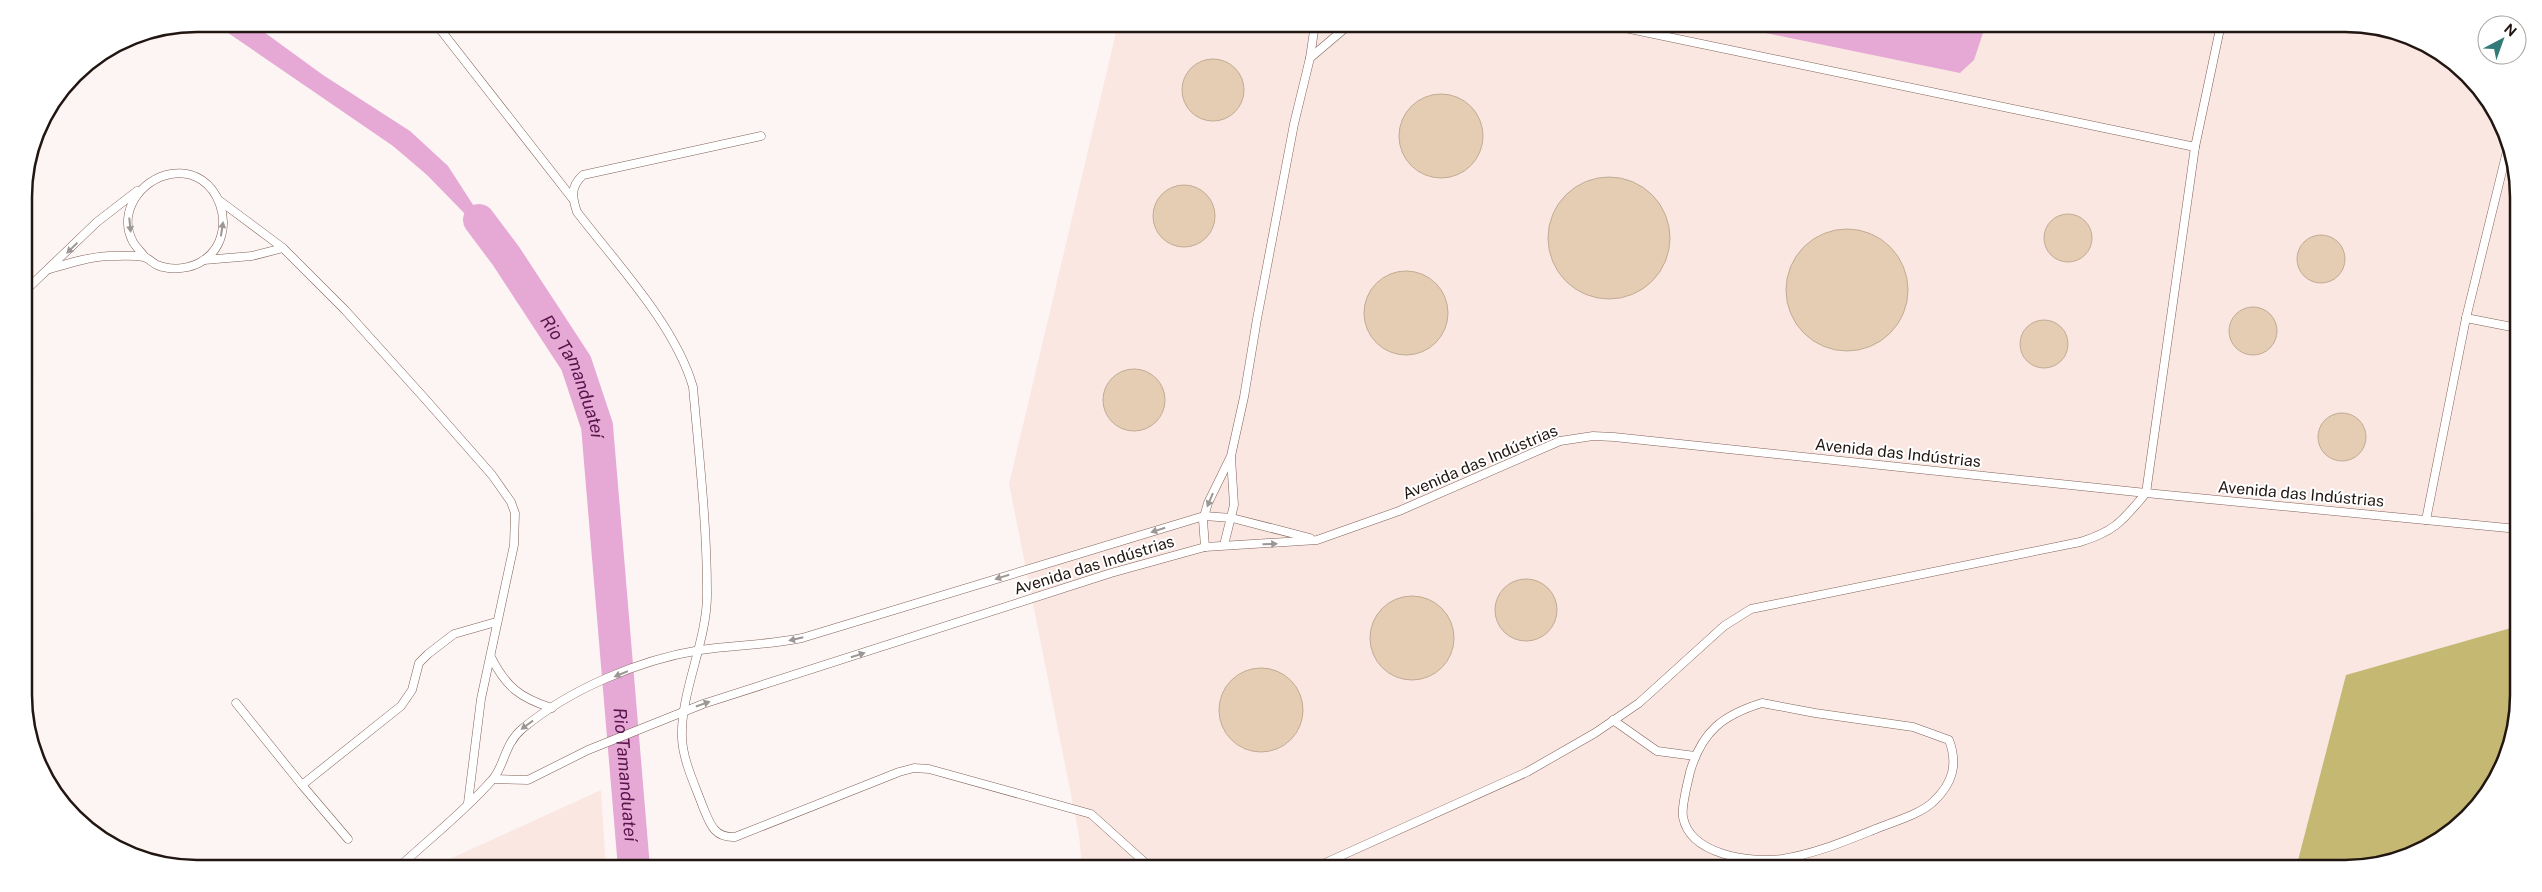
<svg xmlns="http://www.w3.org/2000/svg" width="2542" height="892" font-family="'Public Sans',sans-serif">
  <rect width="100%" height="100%" fill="#fdf5f3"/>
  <g fill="#fae7e2">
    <polygon points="1118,24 2344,24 2400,33 2475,83 2500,121 2517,175 2518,626 2346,675 2296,868 1082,868 1079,835 1009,484"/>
    <polygon points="601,790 606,868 437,868 441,863"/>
  </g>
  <polygon fill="#c4b873" points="2518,626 2518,694 2509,750 2482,800 2450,832 2400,859 2355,868 2296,868 2346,675"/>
  <g fill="#e6a9d5">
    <polygon points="215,24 253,24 323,75 410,131 448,166 506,256 427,175 393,146"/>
    <polygon points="1722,24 1986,24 1974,60 1960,73"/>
  </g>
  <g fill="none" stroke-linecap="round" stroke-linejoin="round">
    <path stroke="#e6a9d5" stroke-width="32" id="s1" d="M 479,220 L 506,256 L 576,363 L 597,426 L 634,868"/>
  </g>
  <g fill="#e4cdb3" stroke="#c2ab93">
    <circle cx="1213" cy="90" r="31"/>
    <circle cx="1441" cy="136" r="42"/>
    <circle cx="1609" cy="238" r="61"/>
    <circle cx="1184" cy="216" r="31"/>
    <circle cx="2068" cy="238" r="24"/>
    <circle cx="1847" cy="290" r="61"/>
    <circle cx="2321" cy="259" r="24"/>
    <circle cx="1406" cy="313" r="42"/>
    <circle cx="2253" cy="331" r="24"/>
    <circle cx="2044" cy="344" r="24"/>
    <circle cx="1134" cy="400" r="31"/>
    <circle cx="2342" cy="437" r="24"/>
    <circle cx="1526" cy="610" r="31"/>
    <circle cx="1412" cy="638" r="42"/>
    <circle cx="1261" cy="710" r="42"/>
  </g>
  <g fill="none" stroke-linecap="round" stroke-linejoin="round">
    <defs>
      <g id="lane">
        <polyline points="436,24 572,198"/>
        <polyline points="1310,58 1315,24"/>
        <path d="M 761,136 L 583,175 C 570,187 572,197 577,212 C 617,264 675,325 693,387 C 699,455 707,524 707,592 C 708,640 680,692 682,738 C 683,761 695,785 703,807 C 710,824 714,838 735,837 L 899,772 L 914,768 L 929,769 L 1091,814 L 1151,868"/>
        <polyline points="2195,147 2221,24"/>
        <polyline points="220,201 283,248 345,310 427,401 492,475 511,502 515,513 514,545 481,699 468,803"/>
        <polyline points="204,260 252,256 283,248"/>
        <path d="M 50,269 C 70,263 89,257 109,256 C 120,256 133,255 144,257 C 149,258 152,263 157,265 C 171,271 191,269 204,260 C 242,234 219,165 171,174 C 141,179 117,212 133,242 C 136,247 141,252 145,257"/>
        <polyline points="25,291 97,222 137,191"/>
        <polyline points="2466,318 2517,328"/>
        <polyline points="2426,520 2466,318 2508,147"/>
        <polyline points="1224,545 1234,505 1231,458"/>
        <polyline points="1205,547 1203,520 1208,503 1231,456 1244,397 1257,319 1294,124 1310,58 1350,24"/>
        <path d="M 491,657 C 506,687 520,698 552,708"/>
        <polyline points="236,703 302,785 401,706 412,690 419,663 428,654 454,634 496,622"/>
        <path d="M 1762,703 L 1815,713 L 1913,727 L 1949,740 C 1958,764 1953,783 1934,801 C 1922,814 1889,823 1873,830 C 1843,842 1814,854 1782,859 C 1750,863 1690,855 1683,817 C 1681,806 1688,782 1690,772 C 1702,731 1723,715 1762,703 Z"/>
        <polyline points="1613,720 1657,751 1695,756"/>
        <polyline points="494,779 528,780 588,750 703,704 1111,573 1205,547 1317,540 1399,511 1560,441 1593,436 1614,437 2146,493 2518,529"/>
        <polyline points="302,785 348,839"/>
        <path d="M 398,868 C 429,839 464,812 492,780 C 504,768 504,744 522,729 C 570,689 639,660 700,650 C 734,645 768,645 802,638 L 1204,516 L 1232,518 L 1310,538"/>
        <path d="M 1314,868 L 1527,772 L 1595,733 L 1639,703 L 1724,626 L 1751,609 L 2080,542 C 2116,531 2123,520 2146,493 L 2195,147 L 1606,24"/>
      </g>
    </defs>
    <use href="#lane" stroke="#826258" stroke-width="9"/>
    <use href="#lane" stroke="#fff" stroke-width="8"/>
  </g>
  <defs><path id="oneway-solid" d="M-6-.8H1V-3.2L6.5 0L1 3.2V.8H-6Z" transform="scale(1.25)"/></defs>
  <g fill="#9c9694">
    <use href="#oneway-solid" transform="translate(130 225) rotate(84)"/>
    <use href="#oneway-solid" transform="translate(222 229) rotate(-81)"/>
    <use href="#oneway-solid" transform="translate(72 248) rotate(136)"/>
    <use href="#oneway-solid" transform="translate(1210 500) rotate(113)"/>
    <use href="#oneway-solid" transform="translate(1158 530) rotate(163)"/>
    <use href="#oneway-solid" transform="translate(1270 544) rotate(-2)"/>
    <use href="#oneway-solid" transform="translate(1002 577) rotate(163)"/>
    <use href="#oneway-solid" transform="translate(796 639) rotate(167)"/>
    <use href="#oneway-solid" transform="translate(858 655) rotate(-18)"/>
    <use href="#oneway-solid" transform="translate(621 674) rotate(158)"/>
    <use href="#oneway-solid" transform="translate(703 704) rotate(-19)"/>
    <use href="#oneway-solid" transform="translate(527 725) rotate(144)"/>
  </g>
  <g text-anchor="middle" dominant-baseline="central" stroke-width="4" stroke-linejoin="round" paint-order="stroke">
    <g font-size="16" fill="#221612" stroke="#fff">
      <text transform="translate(1898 453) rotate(6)">Avenida das Indústrias</text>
      <text transform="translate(1480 462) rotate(-23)">Avenida das Indústrias</text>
      <text transform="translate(2301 494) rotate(5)">Avenida das Indústrias</text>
      <text transform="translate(1094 565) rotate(-17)">Avenida das Indústrias</text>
    </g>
    <g font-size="18" font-style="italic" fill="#5a144c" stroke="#fff">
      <text stroke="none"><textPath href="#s1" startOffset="184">Rio Tamanduateí</textPath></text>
      <text stroke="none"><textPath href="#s1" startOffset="589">Rio Tamanduateí</textPath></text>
    </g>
  </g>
  <path d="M0 0H2542V892H0ZM197 32H2345A165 165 0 0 1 2510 197V695A165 165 0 0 1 2345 860H197A165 165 0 0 1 32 695V197A165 165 0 0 1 197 32Z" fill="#fff" fill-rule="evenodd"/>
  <path fill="none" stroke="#221612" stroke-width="2.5" d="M197 32H2345A165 165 0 0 1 2510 197V695A165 165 0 0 1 2345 860H197A165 165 0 0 1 32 695V197A165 165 0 0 1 197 32Z"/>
  <g transform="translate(2502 40) rotate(41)"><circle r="24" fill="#ffffff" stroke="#a7a2a0"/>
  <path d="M0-4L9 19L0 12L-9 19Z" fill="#327b78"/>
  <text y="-8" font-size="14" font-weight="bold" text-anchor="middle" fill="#221612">N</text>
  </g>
</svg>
